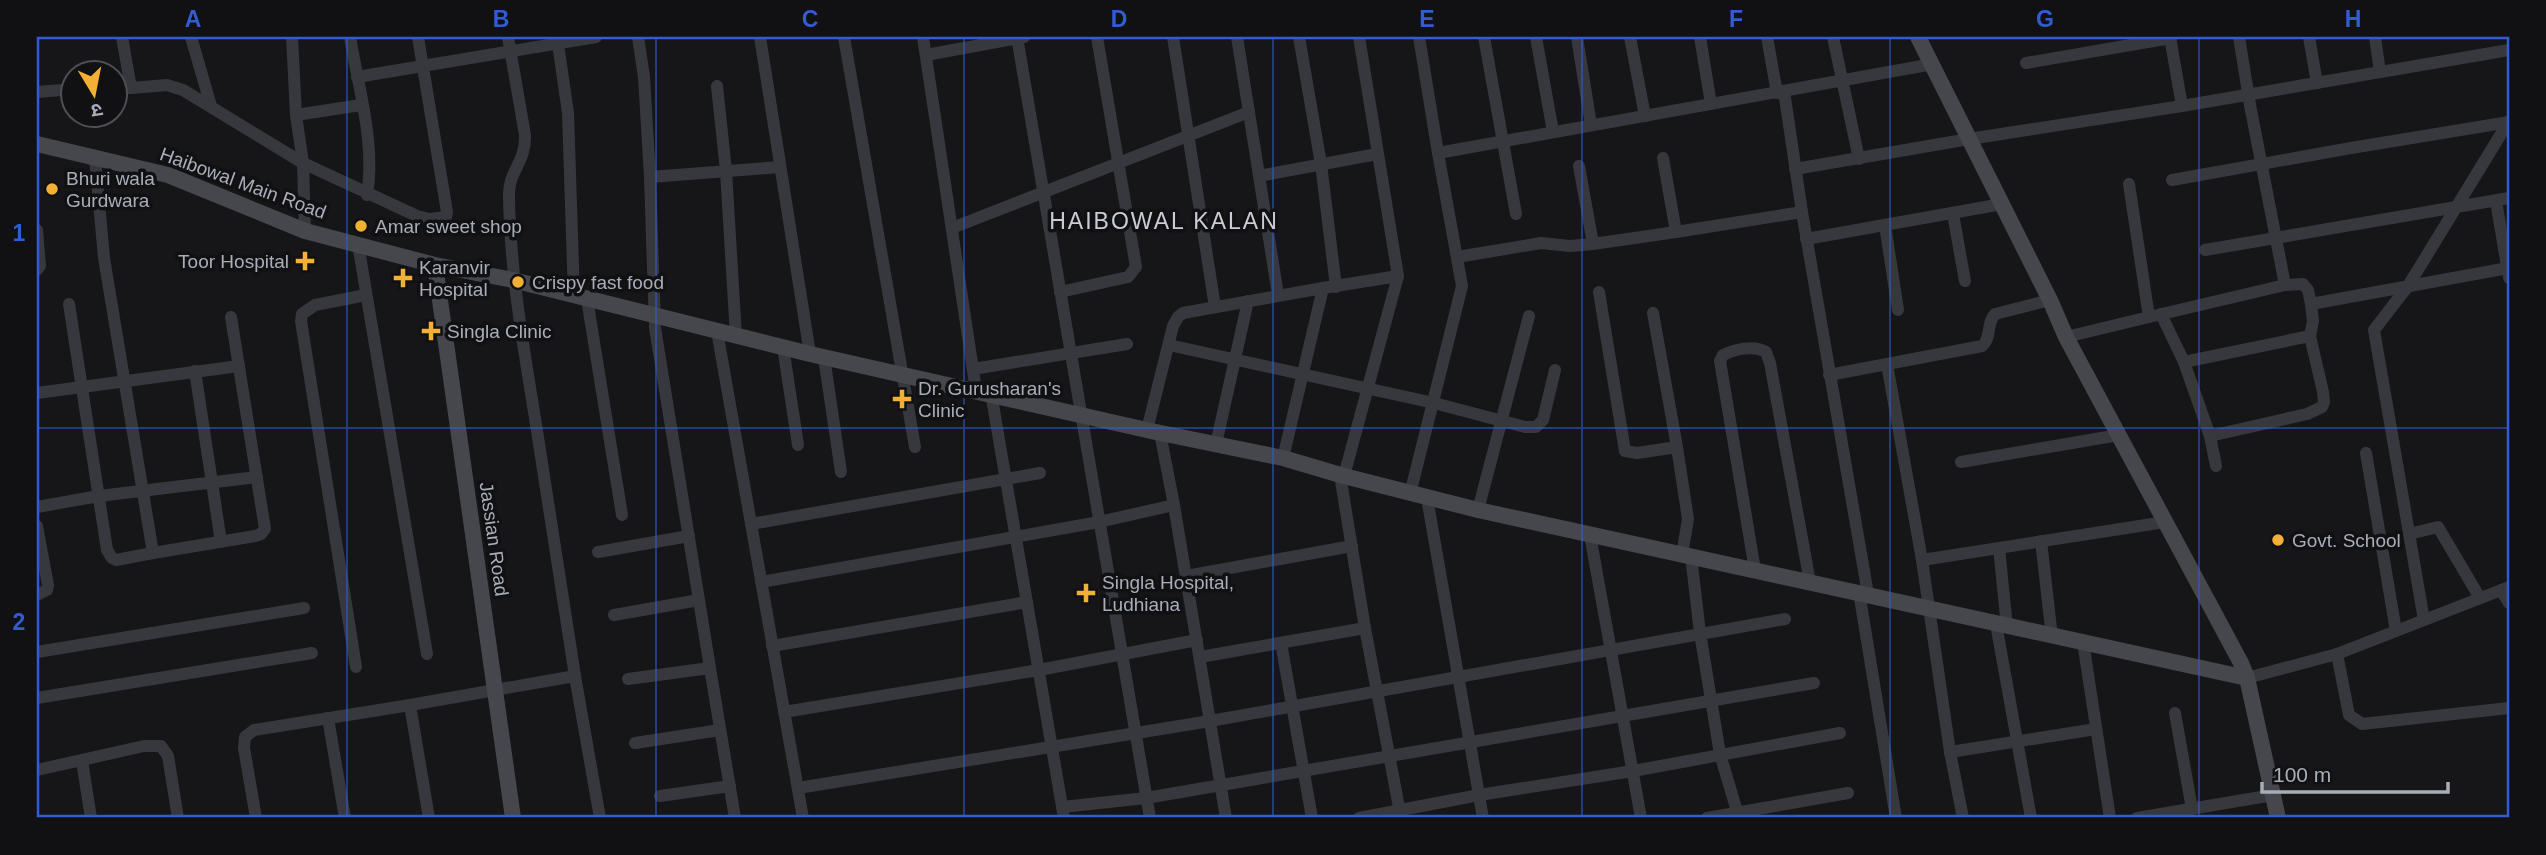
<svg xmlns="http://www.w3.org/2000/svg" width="2546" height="855" font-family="Helvetica,'Noto Sans Devanagari',sans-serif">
  <rect width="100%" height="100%" fill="#161618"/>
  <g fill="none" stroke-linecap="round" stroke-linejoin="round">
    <g stroke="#37383d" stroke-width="12">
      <polyline points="191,37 211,106"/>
      <polyline points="292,37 296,115"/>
      <path d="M 350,37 C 358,86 376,145 367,195"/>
      <polyline points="557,37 568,113 574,296"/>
      <polyline points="638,37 644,77 650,177 655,328 710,668"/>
      <polyline points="760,37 810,354"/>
      <polyline points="844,37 915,447"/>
      <polyline points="923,37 976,390"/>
      <polyline points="1017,37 1150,818"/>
      <polyline points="1173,37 1215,307"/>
      <polyline points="1237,37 1278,295"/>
      <polyline points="1299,37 1321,164 1336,287"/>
      <polyline points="1359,37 1398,276"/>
      <polyline points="1419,37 1438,153 1933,64"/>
      <polyline points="1484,37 1516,214"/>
      <polyline points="1536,37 1553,132"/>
      <polyline points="1577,37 1591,125"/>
      <polyline points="1630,37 1645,116"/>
      <polyline points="1700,37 1711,104"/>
      <polyline points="1767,37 1777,93"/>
      <polyline points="1833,37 1859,159"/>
      <polyline points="2170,37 2182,106 2509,50"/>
      <polyline points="2239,37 2250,105 2285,285"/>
      <polyline points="2309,37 2317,83"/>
      <polyline points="2375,37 2380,72"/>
      <polyline points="926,55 1024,37"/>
      <polyline points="2026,63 2171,38"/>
      <polyline points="357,77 596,37"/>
      <polyline points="717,86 726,171 736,336"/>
      <polyline points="116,88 131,88 122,37"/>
      <polyline points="131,88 167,85 183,90 303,163 305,231"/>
      <polyline points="37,92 74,89"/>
      <polyline points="361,105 296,115 303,163 417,216 430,219 446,217 447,212 418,37"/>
      <polyline points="95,158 104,258 153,553 255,536 261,534 265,529 231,317"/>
      <polyline points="1795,169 1969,139 2182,106"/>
      <polyline points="1259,176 1377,154"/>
      <polyline points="650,177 780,167"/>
      <polyline points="2172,180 2351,148 2509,122"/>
      <polyline points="2496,201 2509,278"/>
      <polyline points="1802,212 1868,594"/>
      <polyline points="1953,214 1965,281"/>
      <polyline points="1885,225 1898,310"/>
      <polyline points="952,228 1249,112"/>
      <polyline points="37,230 40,266 37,270"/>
      <polyline points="1676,232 1802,212 1784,91"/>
      <polyline points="1806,239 2002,204"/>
      <polyline points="358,244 427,654"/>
      <polyline points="1593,244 1676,232 1663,158"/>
      <polyline points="2205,250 2509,198"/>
      <polyline points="1457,257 1541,243 1570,246 1593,244 1579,166"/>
      <polyline points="1060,292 1128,277 1136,267 1097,37"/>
      <polyline points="1599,292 1625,451 1637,453 1677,447 1688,519 1682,555"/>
      <polyline points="587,299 622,515"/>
      <polyline points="69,304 107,550 112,558 116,560 153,553"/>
      <polyline points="2311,304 2508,268"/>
      <polyline points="1653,313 1677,447"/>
      <polyline points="2161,314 2184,362 2210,436"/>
      <polyline points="2149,317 2285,285 2303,284 2308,290 2311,304 2313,321 2310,336 2323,392 2324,402 2322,407 2307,414 2210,436 2216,466"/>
      <polyline points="717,331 803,818"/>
      <polyline points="2066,337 2149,317 2129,184"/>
      <polyline points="1169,345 1434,403 1525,427 1536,427 1543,420 1555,370"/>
      <polyline points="783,347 798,445"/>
      <polyline points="824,357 841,472"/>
      <polyline points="2184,362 2310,336"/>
      <path d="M 1887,364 L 1982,346 C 1992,338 1986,323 1995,314 L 2050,300"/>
      <polyline points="973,369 1127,344"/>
      <polyline points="195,371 221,542"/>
      <polyline points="1829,375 1887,364 1922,560 1950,752 2096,729"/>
      <polyline points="37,393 239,366"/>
      <polyline points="991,393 1064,818"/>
      <polyline points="1147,430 1173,326 1178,317 1183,313 1323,288"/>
      <polyline points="1216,444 1248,301"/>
      <polyline points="2366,453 2396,631"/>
      <polyline points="1283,458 1323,288 1398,276 1344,476"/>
      <polyline points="1961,462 2119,435"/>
      <polyline points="1340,475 1365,628 1401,818"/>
      <polyline points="1410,494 1462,286 1438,153"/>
      <polyline points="1427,498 1483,818"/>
      <polyline points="1174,505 1226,818"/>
      <polyline points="37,507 99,496 257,477"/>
      <polyline points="1478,510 1529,316"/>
      <polyline points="751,524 1040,473"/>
      <polyline points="37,526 48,585 47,590 37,595"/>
      <polyline points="2409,534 2438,527 2480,598"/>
      <polyline points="1590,535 1641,818"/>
      <polyline points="2041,541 2052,637"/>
      <polyline points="1999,548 2007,627"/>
      <polyline points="598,552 689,536"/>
      <polyline points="1691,556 1700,633 1720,754 1739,818"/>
      <polyline points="1922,560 2165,522"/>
      <path d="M 1755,570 L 1720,361 L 1723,355 C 1735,349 1754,345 1766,352 L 1770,363 L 1810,582"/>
      <polyline points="1186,576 1352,546"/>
      <polyline points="761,582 1099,522 1174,505 1160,433"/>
      <polyline points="2501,590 2509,603"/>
      <polyline points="1859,592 1896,818"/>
      <polyline points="614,615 699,600"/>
      <polyline points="2424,620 2374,330 2408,286 2509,121"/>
      <polyline points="1996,624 2031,818"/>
      <polyline points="2083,642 2110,818"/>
      <polyline points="1281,643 1312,818"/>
      <polyline points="772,646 1027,602"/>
      <polyline points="37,652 304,608"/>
      <polyline points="2337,654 2349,715 2362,724 2509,708"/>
      <polyline points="1200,657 1365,628"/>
      <polyline points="356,667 301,321 302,314 315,305 366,295"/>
      <polyline points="575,676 600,818"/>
      <polyline points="2247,678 2337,654 2509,587"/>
      <polyline points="628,679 710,668 735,818"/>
      <polyline points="37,698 312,653"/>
      <polyline points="784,712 1039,670 1197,640"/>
      <polyline points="2175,713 2192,809"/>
      <polyline points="328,718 345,818"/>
      <polyline points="635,743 720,730"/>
      <polyline points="1950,752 1963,818"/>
      <polyline points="82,761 91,818"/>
      <polyline points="37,770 144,746 161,746 168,756 178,818"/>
      <polyline points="798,788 1210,721 1785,619"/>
      <polyline points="660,796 730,786"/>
      <polyline points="1062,807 1146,798 1814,683"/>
      <polyline points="256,818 244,748 245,737 254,730 410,705"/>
      <path d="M 429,818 L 410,705 L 575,676 C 562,590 548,504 535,418 C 523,344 510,271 509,196 C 508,171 526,163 525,135 L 508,37"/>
      <polyline points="1359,818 1479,795 1633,771 1840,733"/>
      <polyline points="1707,818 1848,793"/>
      <polyline points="2137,818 2273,795"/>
    </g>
    <g stroke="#45474d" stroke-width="16">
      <polyline points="1918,37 2050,300 2066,337 2241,663 2247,678 2278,818"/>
      <polyline points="37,144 168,175 305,231 435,265 513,280 810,354 1151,431 1283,458 1344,476 1478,510 2247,678"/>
      <polyline points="435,265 513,818"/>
    </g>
  </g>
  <path fill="none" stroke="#325cd3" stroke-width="2" stroke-opacity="0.55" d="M 347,37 L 347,818M 656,37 L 656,818M 964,37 L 964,818M 1273,37 L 1273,818M 1582,37 L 1582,818M 1890,37 L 1890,818M 2199,37 L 2199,818M 37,428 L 2509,428"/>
  <g fill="#f2b134" stroke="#111113" stroke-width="2.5">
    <circle cx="52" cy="189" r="7"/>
    <circle cx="361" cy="226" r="7"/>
    <path d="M301.5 250.5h7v7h7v7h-7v7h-7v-7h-7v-7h7z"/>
    <path d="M399.5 267.5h7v7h7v7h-7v7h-7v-7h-7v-7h7z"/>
    <circle cx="518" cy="282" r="7"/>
    <path d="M427.5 320.5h7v7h7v7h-7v7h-7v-7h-7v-7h7z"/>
    <path d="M898.5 388.5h7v7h7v7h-7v7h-7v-7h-7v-7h7z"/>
    <circle cx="2278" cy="540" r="7"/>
    <path d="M1082.5 582.5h7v7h7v7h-7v7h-7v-7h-7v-7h7z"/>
  </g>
  <g text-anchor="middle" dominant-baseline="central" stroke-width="7" stroke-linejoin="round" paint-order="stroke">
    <g font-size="19" fill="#a8adb8" stroke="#111113" text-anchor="start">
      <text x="66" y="178">Bhuri wala<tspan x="66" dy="22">Gurdwara</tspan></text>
      <text x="375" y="226">Amar sweet shop</text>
      <text x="289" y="261" text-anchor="end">Toor Hospital</text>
      <text x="419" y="267">Karanvir<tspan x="419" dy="22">Hospital</tspan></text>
      <text x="532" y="282">Crispy fast food</text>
      <text x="447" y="331">Singla Clinic</text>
      <text x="918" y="388">Dr. Gurusharan's<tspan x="918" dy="22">Clinic</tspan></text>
      <text x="2292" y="540">Govt. School</text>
      <text x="1102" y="582">Singla Hospital,<tspan x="1102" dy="22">Ludhiana</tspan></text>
    </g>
    <g font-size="19" fill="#a8adb8" stroke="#111113">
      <text transform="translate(243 183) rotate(20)">Haibowal Main Road</text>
      <text transform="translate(494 539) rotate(82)">Jassian Road</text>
    </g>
    <g font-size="23" letter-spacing="2" fill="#c9ccd4" stroke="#111113">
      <text x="1164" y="221">HAIBOWAL KALAN</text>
    </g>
  </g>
  <rect width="2546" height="855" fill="none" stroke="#111113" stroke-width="77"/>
  <g transform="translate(94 94) rotate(170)"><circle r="33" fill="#111113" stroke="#4d4f55" stroke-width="2"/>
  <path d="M0-5L12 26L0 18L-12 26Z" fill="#f2b134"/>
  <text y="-10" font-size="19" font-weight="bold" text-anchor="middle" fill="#a8adb8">उ</text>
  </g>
  <path d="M2262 782v10h186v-10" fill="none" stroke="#a8adb8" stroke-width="3.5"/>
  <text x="2273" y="782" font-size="21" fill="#a8adb8" stroke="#111113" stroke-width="5" paint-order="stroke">100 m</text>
  <rect x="38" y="38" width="2470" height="778" fill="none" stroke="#325cd3" stroke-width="2.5"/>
  <g font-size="23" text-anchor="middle" font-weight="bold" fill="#325cd3">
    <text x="193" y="27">A</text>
    <text x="501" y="27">B</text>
    <text x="810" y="27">C</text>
    <text x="1119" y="27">D</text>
    <text x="1427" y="27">E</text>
    <text x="1736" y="27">F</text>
    <text x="2045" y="27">G</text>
    <text x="2353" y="27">H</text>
    <text x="19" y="241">1</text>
    <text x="19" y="630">2</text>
  </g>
</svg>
